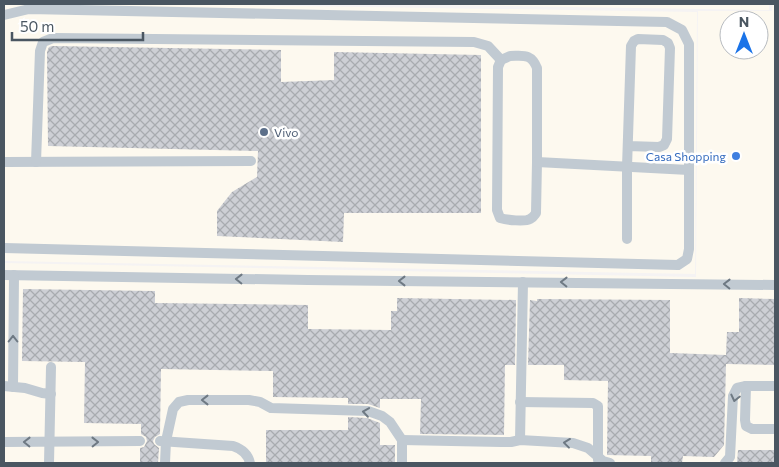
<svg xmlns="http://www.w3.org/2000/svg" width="779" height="467" font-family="Commissioner,sans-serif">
  <defs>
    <pattern id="building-cross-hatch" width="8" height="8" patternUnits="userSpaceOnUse" patternTransform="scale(1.25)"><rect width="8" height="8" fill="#cdcfd5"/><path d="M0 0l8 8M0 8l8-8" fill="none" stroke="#a8abb0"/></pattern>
  </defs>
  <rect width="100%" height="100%" fill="#f5f3f3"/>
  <g fill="#fdf9ef" fill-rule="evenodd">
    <polygon points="4,4 172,4 697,12 695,274 4,261"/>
    <polygon points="378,4 769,4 769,10"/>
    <path d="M 773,4 L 775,4 L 775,463 L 4,463 L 4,263 L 696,277 L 698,11 L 772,11 ZM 729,20 L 759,20 L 759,50 L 729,50 Z"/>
  </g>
  <g fill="url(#building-cross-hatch)">
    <polygon points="52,46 281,50 281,82 334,80 334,52 481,55 481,213 344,213 343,242 217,236 217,211 232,192 257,177 258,151 48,146 47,52 49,47"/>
    <polygon points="23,289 155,291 155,303 308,305 308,329 391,330 391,311 397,311 397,298 516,300 515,365 505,365 504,435 420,434 421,399 380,399 380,408 368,404 348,404 348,398 273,397 273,371 161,369 160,434 155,437 153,441 154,444 159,448 158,463 140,463 140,448 144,447 147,441 146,437 141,434 141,424 84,423 85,362 22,361"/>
    <polygon points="739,298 775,299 775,365 726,364 724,445 714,457 683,456 682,463 651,463 651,456 607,455 608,381 564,380 564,365 528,365 530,300 537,301 537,299 670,300 670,353 726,355 727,332 739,332"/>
    <polygon points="348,417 367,418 380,423 380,445 395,445 395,463 266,463 266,430 348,430"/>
    <polygon points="738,450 775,450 775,463 737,463"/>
  </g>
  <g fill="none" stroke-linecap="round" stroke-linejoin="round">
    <g stroke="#c1cad2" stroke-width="10">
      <polyline points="4,15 29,9 667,22 682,30 689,44 689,249 687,259 678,265 4,248"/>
      <path d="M 510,56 C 523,56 531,53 537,68 L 537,162 L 536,213 C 534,216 534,217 530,219 C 525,222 507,220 500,218 L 497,210 L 498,67 L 501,60 Z"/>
      <polyline points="4,162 251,161"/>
      <polyline points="36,162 40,51 43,42 53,38 474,42 488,46 501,60"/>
      <polyline points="537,162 689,170"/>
      <polyline points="627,239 627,167 631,46 634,41 638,39 663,40 668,43 670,48 667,139 664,145 659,147 628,146"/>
      <polyline points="4,275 308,280 775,285"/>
      <polyline points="4,386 25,388 42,393 51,394"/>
      <polyline points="746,386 745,420 746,426 752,429 775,429"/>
      <polyline points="13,387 14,275"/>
      <polyline points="520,402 593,403 598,406 598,460"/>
      <polyline points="402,440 501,442 511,442 520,440 573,443 588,448 603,461 610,463"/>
      <polyline points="520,440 523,282"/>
      <path d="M 160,441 L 233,446 C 242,449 248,454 250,463"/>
      <polyline points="4,442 140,441"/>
      <polyline points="49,463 51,367"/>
      <polyline points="165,463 166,441 173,409 179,402 188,400 249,400 260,402 271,408 368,411 382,416 390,422 402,440 402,463"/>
      <polyline points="725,463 730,457 733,396 737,388 746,386 775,386"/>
    </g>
  </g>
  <defs><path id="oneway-chevron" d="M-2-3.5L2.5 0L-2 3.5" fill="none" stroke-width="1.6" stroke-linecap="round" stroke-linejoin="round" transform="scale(1.25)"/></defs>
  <g stroke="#6e7983">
    <use href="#oneway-chevron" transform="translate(239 279) rotate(-179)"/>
    <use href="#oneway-chevron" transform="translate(402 281) rotate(-180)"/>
    <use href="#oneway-chevron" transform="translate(564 282) rotate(-179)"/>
    <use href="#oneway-chevron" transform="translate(727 284) rotate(-179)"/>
    <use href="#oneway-chevron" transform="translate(13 339) rotate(-90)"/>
    <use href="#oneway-chevron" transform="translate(735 398) rotate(103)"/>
    <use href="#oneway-chevron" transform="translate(205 400) rotate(180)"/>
    <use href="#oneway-chevron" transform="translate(366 412) rotate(-172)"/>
    <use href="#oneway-chevron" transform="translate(27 442) rotate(-179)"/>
    <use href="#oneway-chevron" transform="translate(95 442) rotate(-1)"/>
    <use href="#oneway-chevron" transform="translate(567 443) rotate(-173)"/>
  </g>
  <circle fill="#5c6f8a" stroke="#fff" stroke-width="2" cx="264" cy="132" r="5"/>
  <circle fill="#3f7fe0" stroke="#fff" stroke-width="2" cx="736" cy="156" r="5"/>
  <g text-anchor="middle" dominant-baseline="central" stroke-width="5" stroke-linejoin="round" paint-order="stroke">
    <g font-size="12" fill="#4e5e75" stroke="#fff" text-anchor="start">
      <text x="274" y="132">Vivo</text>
    </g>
    <g font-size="12" fill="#366cbe" stroke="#fff" text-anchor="end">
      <text x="726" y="156">Casa Shopping</text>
    </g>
  </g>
  <rect width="779" height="467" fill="none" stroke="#4a5661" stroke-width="10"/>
  <g transform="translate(744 35)"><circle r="24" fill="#ffffff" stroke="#b7bbc0"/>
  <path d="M0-4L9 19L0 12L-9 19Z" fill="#1a73e8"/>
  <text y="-8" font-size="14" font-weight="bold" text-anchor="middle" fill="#4a5661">N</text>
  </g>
  <path d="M12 32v8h131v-8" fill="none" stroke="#4a5661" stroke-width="2.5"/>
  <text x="20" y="32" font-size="15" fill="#4a5661" stroke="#ffffff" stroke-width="4" paint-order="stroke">50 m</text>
</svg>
